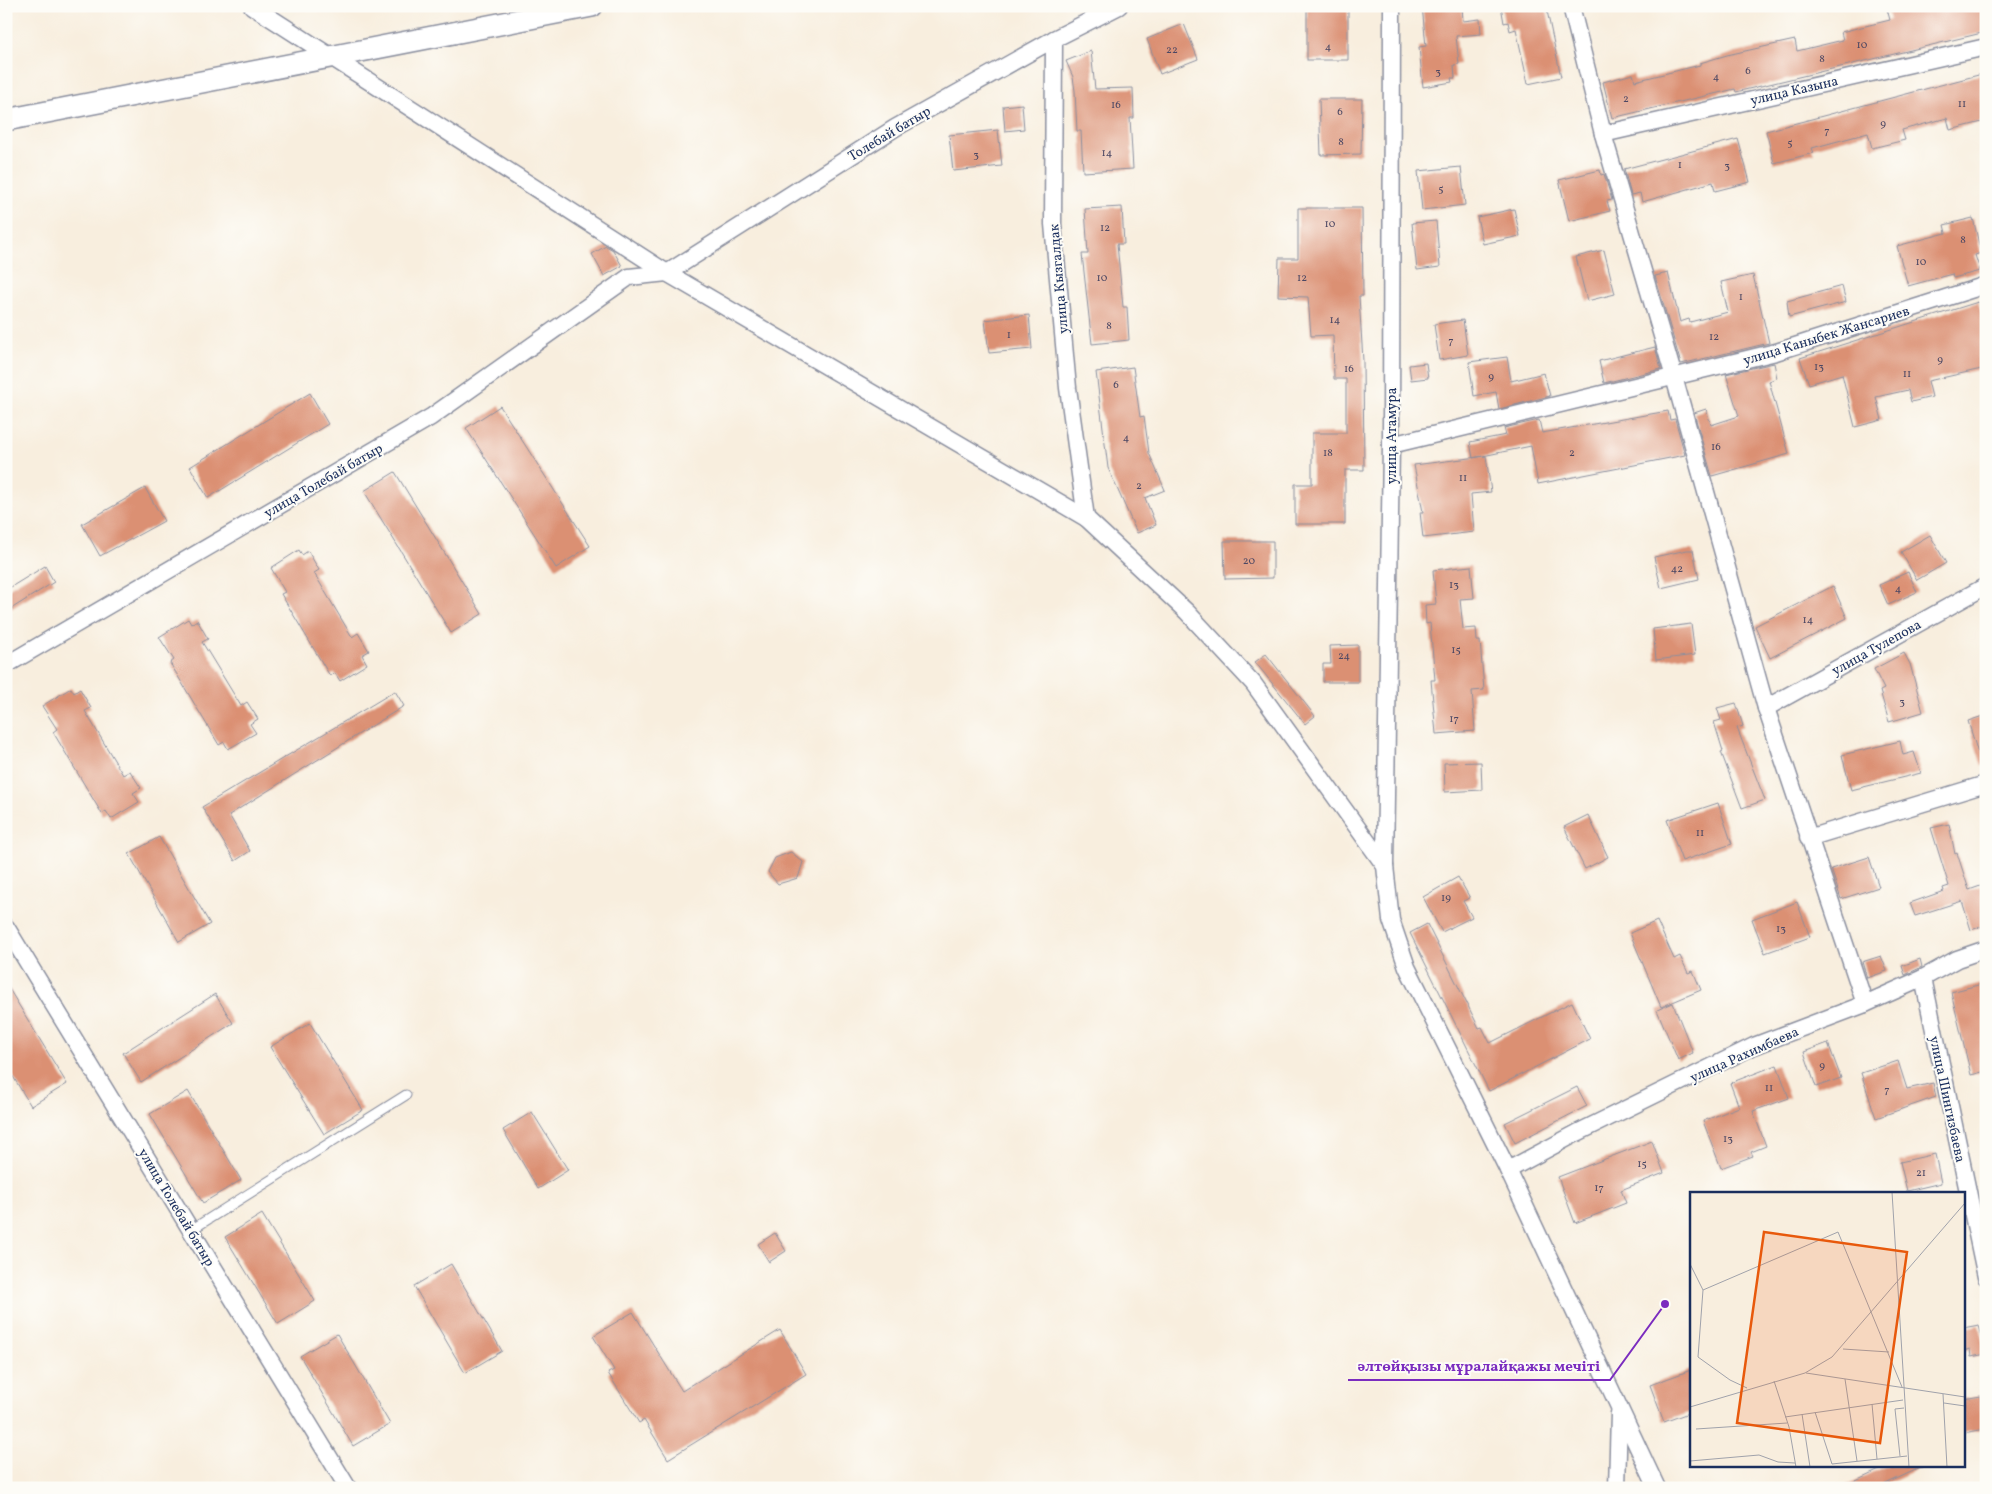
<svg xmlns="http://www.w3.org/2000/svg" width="1992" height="1494" viewBox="0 0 1992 1494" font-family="Vollkorn,serif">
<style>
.building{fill:#db9073}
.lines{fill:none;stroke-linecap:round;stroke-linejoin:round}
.service-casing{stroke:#8a8e9e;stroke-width:11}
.minor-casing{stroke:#8a8e9e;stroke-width:19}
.tertiary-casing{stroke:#8a8e9e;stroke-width:24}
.service{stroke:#fff;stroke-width:9}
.minor{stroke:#fff;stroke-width:16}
.tertiary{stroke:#fff;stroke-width:21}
.labels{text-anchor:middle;stroke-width:4;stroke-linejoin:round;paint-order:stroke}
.number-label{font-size:11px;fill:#4b4763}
.street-label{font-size:14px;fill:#1b2f5e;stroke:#fdfcf7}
.inset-road{fill:none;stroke:#a0a2ab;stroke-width:1}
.view{fill:#e8590c;fill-opacity:0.15;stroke:#e8590c;stroke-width:2.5}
.inset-edge{fill:none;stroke:#1b2f5e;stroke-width:2.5}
.leader{fill:none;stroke:#7b2cbf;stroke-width:2}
.callout-dot{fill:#7b2cbf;stroke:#fdfcf7;stroke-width:2}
.callout-label{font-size:15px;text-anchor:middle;font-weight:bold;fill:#7b2cbf;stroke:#fdfcf7;stroke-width:4;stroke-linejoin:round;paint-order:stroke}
</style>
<rect width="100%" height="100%" fill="#fdfcf7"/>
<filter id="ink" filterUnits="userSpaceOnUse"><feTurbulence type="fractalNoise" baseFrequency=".02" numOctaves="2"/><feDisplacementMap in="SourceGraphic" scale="10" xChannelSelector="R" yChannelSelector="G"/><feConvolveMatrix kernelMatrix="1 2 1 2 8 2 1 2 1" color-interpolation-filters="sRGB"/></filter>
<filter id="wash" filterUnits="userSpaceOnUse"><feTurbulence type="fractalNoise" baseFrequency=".0096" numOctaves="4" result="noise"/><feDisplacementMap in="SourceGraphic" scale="20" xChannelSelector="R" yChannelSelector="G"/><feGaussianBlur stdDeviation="1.12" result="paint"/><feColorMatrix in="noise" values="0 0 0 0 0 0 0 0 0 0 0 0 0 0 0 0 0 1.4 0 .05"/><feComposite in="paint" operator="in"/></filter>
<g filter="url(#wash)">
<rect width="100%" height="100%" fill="#f8eede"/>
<g id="blocks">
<g class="building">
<rect x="1307" y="6" width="41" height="54"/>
<path d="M1422,6H1462L1463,21L1480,19L1481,34L1456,36L1459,64L1454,65L1455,78H1451L1452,82L1423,87L1419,47L1426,46Z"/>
<path d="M1501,6H1546L1561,77L1528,84L1516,29L1510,31L1508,22L1504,23Z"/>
<path d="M1900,6H1986V32L1736,92L1735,89L1612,118L1603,82L1633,74L1635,81L1700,65V63L1727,55L1795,40L1797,51L1843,40L1841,32L1890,20L1887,9Z"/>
<path d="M1184,24L1198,59L1160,74L1147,39Z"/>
<path d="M1091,51L1095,89L1133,88L1134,118H1130L1133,169L1083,172L1081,131H1077L1075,91L1073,77L1066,61Z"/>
<path d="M1986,73V121L1950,130L1947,118L1902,130L1905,140L1872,148L1868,133L1812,148L1814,153L1774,163L1766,131Z"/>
<path d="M1319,99H1362L1361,154L1321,155Z"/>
<path d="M1022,104L1024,129L1005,131L1003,106Z"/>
<path d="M998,130L1002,166L953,171L949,135Z"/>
<path d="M1738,139L1750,182L1715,191L1713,182L1642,202L1640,193L1631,195L1624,169Z"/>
<path d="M1461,167L1465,205L1422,210L1418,171Z"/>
<path d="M1600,170L1601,175L1604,174L1612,200L1607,201L1610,211L1569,221L1559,180Z"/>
<path d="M1122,207L1124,244H1117L1123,307H1127L1129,340L1092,344L1082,254H1088L1085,209Z"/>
<path d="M1298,208H1362L1363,296H1359L1363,361L1364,470H1345V524H1295V484H1312V433H1346V379H1334L1333,335L1311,336L1308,297L1278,296L1279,258H1298Z"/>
<path d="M1514,209L1520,236L1483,244L1477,217Z"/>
<path d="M1973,218L1981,253L1975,255L1980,271L1953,278L1952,274L1908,286L1897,246L1946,233L1944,225Z"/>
<path d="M1436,221L1440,267L1417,270L1412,223Z"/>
<path d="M606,246L613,250L622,266L604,276L592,254Z"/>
<path d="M1604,250L1615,294L1587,301L1576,257Z"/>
<path d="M1668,273L1680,322L1689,319L1690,322L1728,312L1721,282L1753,275L1769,343L1681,364L1655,276Z"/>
<path d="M1842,286L1846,302L1789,317L1787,301Z"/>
<path d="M1978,302L1986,327V368L1928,381L1932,397L1911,402L1908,390L1876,397L1882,420L1855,427L1842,374L1809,384L1800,358Z"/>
<path d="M1029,315L1032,349L989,353L985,320Z"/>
<path d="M1463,320L1468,355L1439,360L1434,324Z"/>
<path d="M1655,347L1661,369L1604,383L1599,361Z"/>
<path d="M1507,357L1511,381L1544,373L1550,396L1499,409L1496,392L1474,396L1469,362Z"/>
<path d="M1426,363L1428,378L1411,380L1409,365Z"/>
<path d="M1774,363L1777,378L1769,381L1789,454L1712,476L1694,413L1706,409L1711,425L1739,416L1726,374Z"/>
<path d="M1133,367L1140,417L1144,416L1149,453L1165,490L1145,498L1156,525L1137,533L1108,468L1096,372Z"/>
<path d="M310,393L328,424L208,498L190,467Z"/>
<path d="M500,406L590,546L556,568L466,428Z"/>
<path d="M1668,411L1670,420L1675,419L1685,455L1538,484L1531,446L1473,458L1470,442L1506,435L1504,428L1539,420L1542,433Z"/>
<path d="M1486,456L1491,492L1471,494L1474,532L1423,538L1420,512H1423L1414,465Z"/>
<path d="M395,472L482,614L451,633L364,491Z"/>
<path d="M145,488L164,521L100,556L82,524Z"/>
<path d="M1930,535L1946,563L1917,580L1901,552Z"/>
<path d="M1224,541H1273V578L1225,579Z"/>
<path d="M299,550L302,555L308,551L319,570L314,573L352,637L358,633L369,651L362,655L367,664L340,681L335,673L330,676L281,594L285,592L271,568Z"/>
<path d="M1687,550H1693L1699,579L1661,588L1654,557Z"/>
<path d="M45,566L54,582L6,612V590Z"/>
<path d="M1471,566L1474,598L1460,599L1463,629L1476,628L1477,641H1480L1484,690L1472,691L1475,731L1436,734L1431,680H1435L1430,623L1426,624L1425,605L1436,604L1433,570Z"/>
<path d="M1908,572L1917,592L1888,605L1879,585Z"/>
<path d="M1833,586L1847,618L1770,658L1755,626Z"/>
<path d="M188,619L191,624L197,620L208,639L202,642L241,706L247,702L258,719L250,724L256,733L228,749L224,742L219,745L170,663L174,660L159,637Z"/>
<path d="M1691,624L1695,655L1656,660L1653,629Z"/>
<path d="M1358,645V682H1323V664H1331L1330,646Z"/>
<path d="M1904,653L1910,664L1923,712L1889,722L1880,691L1884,689L1874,669Z"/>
<path d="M1266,654L1315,716L1305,724L1255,662Z"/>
<path d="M71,688L74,693L80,689L91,708L85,711L123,775L130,771L141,788L133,793L139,802L111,819L106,811L102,814L53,732L57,729L42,706Z"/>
<path d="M395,691L404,706L229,815L250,851L235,861L202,807Z"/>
<path d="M1736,703L1743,726L1737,728L1765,800L1742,808L1721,752L1723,751L1714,722L1721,720L1717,708Z"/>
<path d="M1986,715V765L1982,766L1968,721Z"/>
<path d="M1900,741L1903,755L1914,752L1921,773L1851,790L1842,755Z"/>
<path d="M1481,762L1482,790L1445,792L1444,763Z"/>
<path d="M1718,803L1732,844L1682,861L1667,820Z"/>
<path d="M1588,815L1608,857L1585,869L1564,827Z"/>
<path d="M1949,824L1955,854L1957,853L1969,890L1986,884V925L1971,930L1962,901L1915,916L1910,903L1944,891L1943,888L1949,886L1931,828Z"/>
<path d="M159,837L210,924L179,942L129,854Z"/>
<path d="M791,852L803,862L798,878L778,884L768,872L775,858Z"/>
<path d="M1869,857L1879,887L1841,899L1831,869Z"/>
<path d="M1458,877L1470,898L1463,901L1472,917L1442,932L1423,897Z"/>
<path d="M1797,902L1810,937L1765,953L1752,919Z"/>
<path d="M1657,921L1674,959L1680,956L1688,973L1693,971L1701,990L1661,1007L1630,933Z"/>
<path d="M1427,924L1479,1028L1482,1027L1490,1043L1572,1002L1590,1039L1489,1091L1410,933Z"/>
<path d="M1881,956L1887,971L1867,978L1862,962Z"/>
<path d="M1920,959L1922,967L1905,975L1902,966Z"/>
<path d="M1986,983V1071L1971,1075L1951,992Z"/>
<path d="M6,984L67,1084L31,1106L6,1065Z"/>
<path d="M215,994L233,1023L141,1082L123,1053Z"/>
<path d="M1673,1003L1693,1053L1678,1060L1657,1010Z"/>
<path d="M310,1023L363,1110L324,1134L270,1047Z"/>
<path d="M1828,1043L1841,1078L1816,1087L1804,1052Z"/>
<path d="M1898,1061L1907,1089L1933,1083L1936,1097L1876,1118L1861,1073Z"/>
<path d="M1777,1065L1789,1098L1753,1111L1766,1146L1751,1152L1753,1156L1721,1168L1703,1121L1739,1107L1730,1083Z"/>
<path d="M1577,1087L1587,1106L1515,1143L1505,1123Z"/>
<path d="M188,1091L241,1180L203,1203L150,1114Z"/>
<path d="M532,1112L568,1170L538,1189L503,1130Z"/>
<path d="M1652,1141L1664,1173L1621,1190L1626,1203L1575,1223L1558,1177Z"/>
<path d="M1935,1154L1941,1183L1907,1191L1900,1162Z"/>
<path d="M262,1214L315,1301L278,1324L225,1237Z"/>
<path d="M775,1233L786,1251L769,1262L758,1244Z"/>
<path d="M451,1264L502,1351L465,1373L414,1286Z"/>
<path d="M633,1312L682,1391L780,1330L806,1374L668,1459L644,1420L639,1423L608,1373L614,1370L593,1336Z"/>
<path d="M1979,1325L1986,1354L1971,1357L1970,1349L1963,1351V1328Z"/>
<path d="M337,1334L390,1424L353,1446L300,1356Z"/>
<path d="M1691,1370V1412L1664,1422L1650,1385Z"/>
<path d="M1981,1396L1986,1429L1963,1433V1399Z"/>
<path d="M1890,1465H1926L1877,1488H1841Z"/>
</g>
</g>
</g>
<g filter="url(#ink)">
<use href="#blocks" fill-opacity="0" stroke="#8a8e9e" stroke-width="1"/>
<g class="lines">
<g class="service-casing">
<path id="service" d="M191,1230L406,1095"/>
</g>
<g class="minor-casing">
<g id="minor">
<path d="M252,6L667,273L1086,518L1187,612L1253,683L1385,866L1391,920L1407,967L1508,1170L1657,1488"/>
<path d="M1571,6L1603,134L1674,377L1766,708L1865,1004"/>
<path d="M1054,39L1053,224L1068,388L1086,518"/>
<path d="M1603,134L1986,47"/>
<path d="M1391,445L1776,352L1986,285"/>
<path d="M6,665L431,417L629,277L667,273L895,128L1054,39L1119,6"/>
<path d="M1766,708L1986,586"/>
<path d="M1808,838L1986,784"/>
<path d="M1385,866L1391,445L1392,6"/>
<path d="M6,927L348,1488"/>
<path d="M1923,978L1986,1277"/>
<path d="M1508,1170L1577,1133L1754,1046L1865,1004L1923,978L1957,959L1986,949"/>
<path d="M1617,1488L1619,1413"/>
</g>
</g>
<g class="tertiary-casing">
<path id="tertiary" d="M6,120L592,6"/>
</g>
<use href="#service" class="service"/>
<use href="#minor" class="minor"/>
<use href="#tertiary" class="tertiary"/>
</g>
</g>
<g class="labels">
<g class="number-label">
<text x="1862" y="48">10</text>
<text x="1328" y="50">4</text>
<text x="1172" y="53">22</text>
<text x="1822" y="62">8</text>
<text x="1748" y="74">6</text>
<text x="1438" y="75">3</text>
<text x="1716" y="80">4</text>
<text x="1626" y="102">2</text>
<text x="1962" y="107">11</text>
<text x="1116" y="108">16</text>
<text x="1340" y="115">6</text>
<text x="1883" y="127">9</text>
<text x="1827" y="134">7</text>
<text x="1341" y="145">8</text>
<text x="1790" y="146">5</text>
<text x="1107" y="156">14</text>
<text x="976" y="158">3</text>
<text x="1680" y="168">1</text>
<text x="1727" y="169">3</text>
<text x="1441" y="192">5</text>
<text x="1330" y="227">10</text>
<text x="1105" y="231">12</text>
<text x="1963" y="243">8</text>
<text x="1921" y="265">10</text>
<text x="1102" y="281">10</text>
<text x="1302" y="281">12</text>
<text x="1741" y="300">1</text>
<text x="1335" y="323">14</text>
<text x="1109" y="329">8</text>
<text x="1009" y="338">1</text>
<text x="1714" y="340">12</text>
<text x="1451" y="344">7</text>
<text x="1940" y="363">9</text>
<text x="1819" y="370">13</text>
<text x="1349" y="372">16</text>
<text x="1907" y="377">11</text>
<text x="1491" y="380">9</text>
<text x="1116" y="388">6</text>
<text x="1126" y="441">4</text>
<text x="1716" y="450">16</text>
<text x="1328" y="456">18</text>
<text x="1572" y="456">2</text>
<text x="1463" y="481">11</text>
<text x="1139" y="489">2</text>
<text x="1249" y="564">20</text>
<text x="1677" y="572">42</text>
<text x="1454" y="588">13</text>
<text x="1898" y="592">4</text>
<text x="1808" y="623">14</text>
<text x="1456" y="653">15</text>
<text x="1344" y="659">24</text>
<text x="1902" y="705">3</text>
<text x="1454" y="722">17</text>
<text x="1700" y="836">11</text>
<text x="1446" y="901">19</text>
<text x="1781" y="932">13</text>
<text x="1822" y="1069">9</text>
<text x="1769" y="1091">11</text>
<text x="1887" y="1093">7</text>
<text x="1728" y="1142">13</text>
<text x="1642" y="1167">15</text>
<text x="1921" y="1176">21</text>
<text x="1599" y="1191">17</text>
</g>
<g class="street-label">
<text transform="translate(1794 90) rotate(-13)" y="5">улица Казына</text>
<text transform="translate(889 133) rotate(-31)" y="5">Толебай батыр</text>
<text transform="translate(1058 279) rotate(-95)" y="5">улица Кызгалдак</text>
<text transform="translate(1826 335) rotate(-17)" y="5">улица Каныбек Жансариев</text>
<text transform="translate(1391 436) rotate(-90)" y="5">улица Атамура</text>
<text transform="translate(323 480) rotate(-30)" y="5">улица Толебай батыр</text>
<text transform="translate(1876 647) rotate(-29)" y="5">улица Тулепова</text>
<text transform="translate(1744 1054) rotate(-24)" y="5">улица Рахимбаева</text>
<text transform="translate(1948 1099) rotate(78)" y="5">улица Шингизбаева</text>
<text transform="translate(177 1207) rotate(59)" y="5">улица Толебай батыр</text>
</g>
</g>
<g transform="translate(1690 1192)">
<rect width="275" height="275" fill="#f8eede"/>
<path class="inset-road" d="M202,0L219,275M0,72L13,98L8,165L40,188L57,196M13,98L148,40L212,195M153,157L199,160M116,181L275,205M155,187L167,269M84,189L99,235L106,275M253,202L257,275M254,211L275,214M182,212L187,267M0,215L115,181L142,165L275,11M125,220L142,272L217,264M112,222L120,275M95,225L213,208M6,237L97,231M210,264L205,217L214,216M0,269L69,263L88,270L105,271"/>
<path class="view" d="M74,40L217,60L190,251L47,231Z"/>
<rect width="275" height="275" class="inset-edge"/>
</g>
<path class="leader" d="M1665 1304L1610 1380H1348"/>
<circle class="callout-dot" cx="1665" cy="1304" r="5"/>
<g class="callout-label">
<text x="1479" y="1371">әлтөйқызы мұралайқажы мечіті</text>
</g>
<rect width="1992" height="1494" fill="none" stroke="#fdfcf7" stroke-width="25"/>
</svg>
